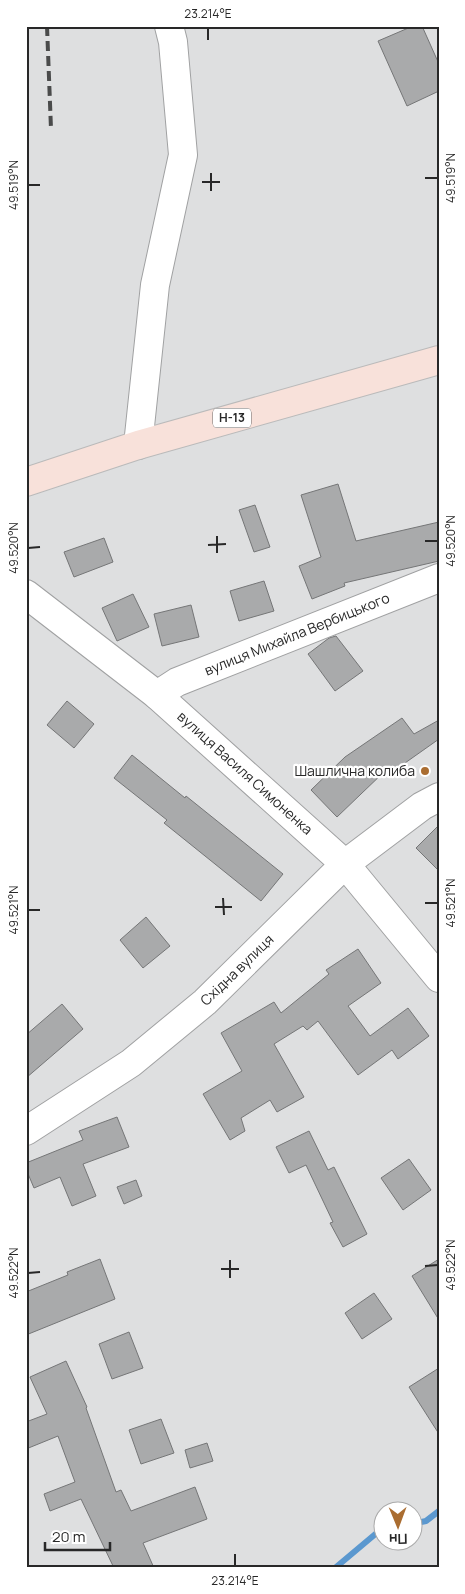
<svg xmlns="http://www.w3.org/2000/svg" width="465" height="1594" viewBox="0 0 465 1594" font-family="Manrope,sans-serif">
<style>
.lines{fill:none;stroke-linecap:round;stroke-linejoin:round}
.stream{stroke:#5b98cf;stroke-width:6}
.building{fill:#a9aaab;stroke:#757677}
.minor-casing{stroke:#a0a1a2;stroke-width:30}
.major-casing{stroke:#bababa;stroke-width:30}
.minor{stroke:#fff;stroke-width:28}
.major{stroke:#f8e1da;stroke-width:28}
.rail{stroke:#4a4b4b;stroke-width:4;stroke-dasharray:10 5;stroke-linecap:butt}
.ticks{fill:none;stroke:#282828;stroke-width:2}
.poi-dot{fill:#aa6d31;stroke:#fff;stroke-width:2}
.labels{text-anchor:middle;stroke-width:4.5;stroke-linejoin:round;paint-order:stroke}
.shield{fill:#fff;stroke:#686868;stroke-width:1}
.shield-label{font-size:12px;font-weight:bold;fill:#282828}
.street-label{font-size:14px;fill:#282828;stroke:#fff}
.poi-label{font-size:14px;fill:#282828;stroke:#fff;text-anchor:end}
.neatline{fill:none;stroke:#282828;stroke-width:2}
.ticks-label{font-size:12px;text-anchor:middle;fill:#282828}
</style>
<rect width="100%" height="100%" fill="#dedfe0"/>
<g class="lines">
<g class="stream">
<path d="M412,1524L426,1521L439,1511"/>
<path d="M335,1568L379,1531L382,1530"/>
</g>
</g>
<g class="building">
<path d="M413,26H422L439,64V91L407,106L378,41Z"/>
<path d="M338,484L356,541L439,522V561L344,583L345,586L312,599L299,566L321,557L301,495Z"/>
<path d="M255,505L270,547L254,552L239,510Z"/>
<path d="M104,538L113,562L74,577L64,552Z"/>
<path d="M264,581L274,611L239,621L230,591Z"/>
<path d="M133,594L149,627L117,641L102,608Z"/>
<path d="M191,605L199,637L162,646L154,614Z"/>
<path d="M336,636L363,671L335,691L308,654L329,638Z"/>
<path d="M67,701L94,724L74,748L47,725Z"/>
<path d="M402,718L414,734L439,720V739L388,775L385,771L337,817L311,790L345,757Z"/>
<path d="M132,755L185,798L186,796L283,874L261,901L164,823L167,820L114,778Z"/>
<path d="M439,825V871L416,848Z"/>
<path d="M146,917L170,946L143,968L120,940Z"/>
<path d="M358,949L381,983L348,1006L370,1036L408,1008L429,1036L398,1059L392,1050L358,1075L318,1021L307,1030L303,1026L274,1044L304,1097L277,1112L270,1100L241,1118L245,1131L230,1140L203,1094L242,1071L221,1033L274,1002L281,1013L329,974L326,970Z"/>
<path d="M62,1004L83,1029L26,1078V1035Z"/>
<path d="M117,1117L129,1147L83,1164L96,1196L72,1206L60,1177L34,1188L26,1169V1163L83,1140L79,1131Z"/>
<path d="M309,1131L328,1170L334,1167L367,1234L343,1247L330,1223L333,1222L306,1165L289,1173L276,1147Z"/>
<path d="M409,1159L431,1190L403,1210L381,1178Z"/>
<path d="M136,1180L142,1196L124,1204L117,1187Z"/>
<path d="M100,1259L115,1299L26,1335V1292L68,1275L67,1272Z"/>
<path d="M439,1259V1320L412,1276Z"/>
<path d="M374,1293L392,1319L362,1339L345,1313Z"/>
<path d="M129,1332L143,1368L112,1379L99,1344Z"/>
<path d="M66,1361L87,1407L86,1408L116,1492L121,1490L131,1511L195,1487L207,1519L143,1543L154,1568H114L81,1499L50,1511L44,1494L75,1482L58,1436L26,1449V1422L47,1414L30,1377Z"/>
<path d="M439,1368V1434L409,1387Z"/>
<path d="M161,1419L174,1453L141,1464L129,1430Z"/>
<path d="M207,1443L213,1461L190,1468L185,1450Z"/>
</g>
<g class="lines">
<g class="minor-casing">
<g id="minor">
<path d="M138,445L155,285L183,155L173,42L169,26"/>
<path d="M26,594L157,695L345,864L439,978"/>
<path d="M157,695L177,682L439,578"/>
<path d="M26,1131L131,1063L205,1002L345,864L422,806L439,797"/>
</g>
</g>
<g class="major-casing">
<path id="major" d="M26,482L138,445L439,360"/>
</g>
<use href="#minor" class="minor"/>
<use href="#major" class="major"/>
<path class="rail" d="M47,26L51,129"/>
</g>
<path class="ticks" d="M208,28V40M211,173V191M425,178H438M202,182H220M28,185H40M217,536V553M425,541H438M208,545L226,544M28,548L40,547M223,898L224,915M425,903H438M215,907H232M28,910H40M230,1260V1278M425,1266L438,1265M221,1269H239M28,1273L40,1272M235,1554V1566"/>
<circle class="poi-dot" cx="425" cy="771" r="5"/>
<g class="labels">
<rect class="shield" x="213" y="408.5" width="38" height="19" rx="4"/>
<g class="shield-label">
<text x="232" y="422">Н-13</text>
</g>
<g class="street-label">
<text transform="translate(297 634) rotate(-22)" y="5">вулиця Михайла Вербицького</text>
<text transform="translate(245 773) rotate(42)" y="5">вулиця Василя Симоненка</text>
<text transform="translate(237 970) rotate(-44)" y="5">Східна вулиця</text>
</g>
<g class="poi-label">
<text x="415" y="776">Шашлична колиба</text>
</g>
</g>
<rect width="465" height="1594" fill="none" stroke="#ffffff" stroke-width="55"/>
<g transform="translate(398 1526) rotate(179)"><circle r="24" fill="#ffffff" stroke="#a9a9a9"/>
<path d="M0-4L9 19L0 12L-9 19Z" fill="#aa6d31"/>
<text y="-8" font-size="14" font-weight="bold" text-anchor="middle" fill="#282828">Пн</text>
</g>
<path d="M45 1542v8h65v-8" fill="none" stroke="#282828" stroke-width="2.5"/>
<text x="52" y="1542" font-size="15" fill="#282828" stroke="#ffffff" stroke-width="4" paint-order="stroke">20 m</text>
<rect x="28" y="28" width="410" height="1538" class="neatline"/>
<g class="ticks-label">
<text x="208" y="18">23.214°E</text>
<text transform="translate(451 178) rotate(-90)" y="4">49.519°N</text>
<text transform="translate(14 185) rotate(-90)" y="4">49.519°N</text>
<text transform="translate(451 541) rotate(-90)" y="4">49.520°N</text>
<text transform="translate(14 548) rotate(-90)" y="4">49.520°N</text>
<text transform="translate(451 903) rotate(-90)" y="4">49.521°N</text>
<text transform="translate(14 910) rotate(-90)" y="4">49.521°N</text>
<text transform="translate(451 1265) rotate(-90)" y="4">49.522°N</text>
<text transform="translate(14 1273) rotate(-90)" y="4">49.522°N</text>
<text x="235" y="1585">23.214°E</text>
</g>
</svg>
